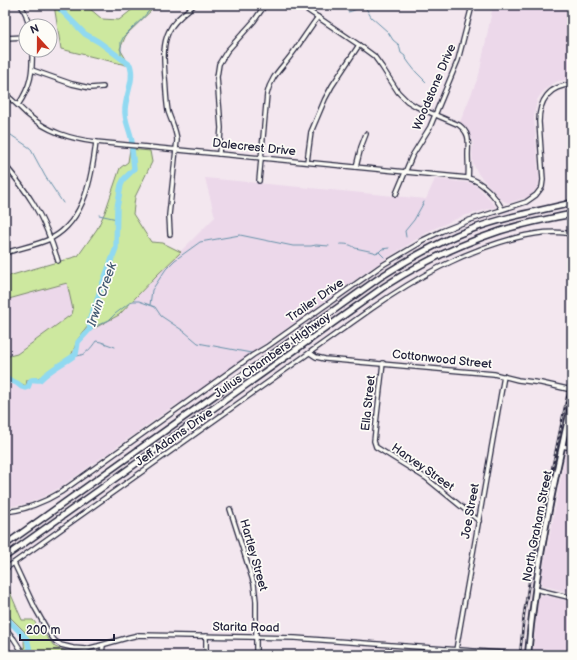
<svg xmlns="http://www.w3.org/2000/svg" width="577" height="660" viewBox="0 0 577 660" font-family="'Balsamiq Sans',sans-serif">
<style>
.built{fill:#ecd8ea}
.green{fill:#cde89f;stroke:#78856d}
.lines{fill:none;stroke-linecap:round;stroke-linejoin:round}
.stream{stroke:#6490a8;stroke-width:1}
.river{stroke:#90d9f1;stroke-width:5.5}
.minor-casing{stroke:#22223b;stroke-width:6}
.major-casing{stroke:#22223b;stroke-width:8}
.highway-casing{stroke:#22223b;stroke-width:8}
.minor{stroke:#fdfcf7;stroke-width:3.5}
.major{stroke:#fdfcf7;stroke-width:4.5}
.highway{stroke:#fdfcf7;stroke-width:5}
.rail-casing{stroke:#22223b;stroke-width:2.5}
.rail{stroke:#fdfcf7;stroke-width:1;stroke-dasharray:3;stroke-linecap:butt}
.labels{text-anchor:middle;stroke-width:3.5;stroke-linejoin:round;paint-order:stroke}
.street-label{font-size:12px;fill:#22223b;stroke:#fdfcf7}
.water-label{font-size:13px;font-style:italic;fill:#435972;stroke:#fdfcf7}
</style>
<rect width="100%" height="100%" fill="#f3e7ef"/>
<filter id="ink" filterUnits="userSpaceOnUse"><feTurbulence type="fractalNoise" baseFrequency=".025" numOctaves="2"/><feDisplacementMap in="SourceGraphic" scale="8" xChannelSelector="R" yChannelSelector="G"/><feConvolveMatrix kernelMatrix="1 2 1 2 8 2 1 2 1" color-interpolation-filters="sRGB"/></filter>
<g filter="url(#ink)">
<g class="built">
<path d="M493,5H572V79L558,81L552,84L546,89L541,94L537,100L535,111L534,118L539,180L537,188L532,194L528,197L509,203L506,202L502,200L479,175L473,164L472,153L473,143L471,136L467,128L460,122L479,75Z"/>
<path d="M205,178L426,199L435,179L472,183L480,189L496,207L463,216L431,230L373,267L227,370L179,404L178,403L59,488L43,497L26,504L5,507V376L26,386V380L41,377L71,356L78,339L88,326L90,331L119,315L156,276L215,217Z"/>
<path d="M81,279L85,305L17,354L5,357V300Z"/>
<path d="M572,423V593L544,586L542,584L541,580Z"/>
<path d="M543,595L572,602V655H533L538,599L540,596Z"/>
</g>
<g class="green">
<path d="M54,5H88L89,8L102,19L119,20L134,8H141L150,5H157L126,35L120,49L130,66L61,49Z"/>
<path d="M130,149L150,151L152,162L135,197L133,214L151,242L163,243L181,252L156,276L119,315L89,331L88,326L78,339L71,356L41,377L27,380L26,386L5,376V357L17,354L72,314L73,310L67,283L5,300V277L78,256L97,229L105,212L120,168L128,162Z"/>
<path d="M6,583L22,620H33L55,647L74,654L96,652V655H24L25,654L24,643L25,632L10,617L5,607V584Z"/>
</g>
<g class="lines">
<g class="stream">
<path d="M345,5L346,6L348,12C353,11 357,9 361,6L365,7L367,10L371,17L388,32L393,40L399,45L401,53L405,56V58L407,60L409,63L416,72L426,82"/>
<path d="M121,58V42L124,36L133,27L141,20L154,5"/>
<path d="M5,131L30,148L45,176L63,203"/>
<path d="M99,215L117,219"/>
<path d="M406,237L405,231L414,220L424,202"/>
<path d="M340,244C345,244 351,244 355,248L374,252L375,253L379,252L384,257"/>
<path d="M379,252L382,249L389,248"/>
<path d="M150,305L152,290L166,269L175,260L200,242L240,235L293,246H311L316,245L329,246"/>
<path d="M90,329L109,320L115,314L132,301H139L155,307L161,316L185,332L198,343L251,353"/>
<path d="M76,354L77,356C86,355 91,348 96,341L101,342L115,347"/>
</g>
<g class="river">
<path d="M59,5L60,9L85,34L99,42L130,65C135,79 126,94 125,109C124,123 131,130 132,143"/>
<path d="M5,378L17,383L22,387L25,388L28,387C32,377 30,380 40,380C50,369 65,363 76,354L78,342L90,329L89,324L91,315L96,304L100,290L116,248L117,208L121,185L124,179L134,169L132,149"/>
<path d="M5,616L11,623L27,639L31,655"/>
</g>
<g class="minor-casing">
<g id="minor">
<path d="M21,5L26,15L29,26"/>
<path d="M300,5L359,45L374,56L382,67L398,92L407,101L417,107L459,125C471,134 468,142 468,155C468,163 469,169 468,178"/>
<path d="M5,38L26,37"/>
<path d="M32,70L72,84L90,88L103,87"/>
<path d="M5,94C13,100 20,108 28,115C48,132 70,139 96,142L468,178C482,181 496,197 502,209"/>
<path d="M18,105C31,86 33,72 32,50"/>
<path d="M219,154L221,128L217,77L219,64L227,51L254,21L265,5"/>
<path d="M307,162L311,132L325,99L332,86L359,45"/>
<path d="M5,165C15,177 25,190 33,203C44,221 52,241 58,261"/>
<path d="M356,167L361,147L366,134"/>
<path d="M259,181L267,94C271,76 282,68 292,54C301,42 309,29 318,17"/>
<path d="M396,194L412,156L430,127L458,60L472,6"/>
<path d="M170,234L169,215L177,140C176,129 171,121 168,111C166,100 166,88 165,77C164,62 162,45 169,31C174,20 185,13 194,5"/>
<path d="M5,253C20,248 38,245 52,238C85,220 92,176 96,142"/>
<path d="M310,353L316,357L325,359L494,374L518,380L541,383L572,390"/>
<path d="M383,363L374,441L376,447L426,478L479,521"/>
<path d="M562,446L572,448"/>
<path d="M230,509L254,584L256,601V655"/>
<path d="M5,512C26,510 43,503 61,492L253,355L268,346L381,266L420,243L421,241L442,231L470,220L526,202L536,195L542,187L543,180L539,122C539,101 549,85 572,85"/>
<path d="M14,563L35,608L49,633L55,641L61,645L73,648L86,649L98,646L130,637L139,635L295,638L528,655"/>
<path d="M5,569L371,309C417,277 460,253 515,238C534,233 552,230 572,234"/>
<path d="M535,589L572,598"/>
<path d="M5,628L14,639L21,650"/>
<path d="M456,650L504,376"/>
<path d="M102,655L103,645"/>
<path d="M206,655V636"/>
</g>
</g>
<g class="major-casing">
<path id="major" d="M528,655C535,570 553,485 572,402"/>
</g>
<g class="highway-casing">
<g id="highway">
<path d="M5,545L379,278C404,262 430,247 457,235C494,219 533,212 572,203"/>
<path d="M5,557L385,286C422,262 458,245 500,231C524,223 548,219 572,214"/>
</g>
</g>
<use href="#minor" class="minor"/>
<use href="#major" class="major"/>
<use href="#highway" class="highway"/>
<g class="rail-casing">
<path id="rail" d="M520,655L524,614L531,570L572,373"/>
</g>
<use href="#rail" class="rail"/>
</g>
</g>
<g class="labels">
<g class="street-label">
<text transform="translate(434 87) rotate(-67)" y="4">Woodstone Drive</text>
<text transform="translate(254 147) rotate(6)" y="4">Dalecrest Drive</text>
<text transform="translate(315 300) rotate(-35)" y="4">Trailer Drive</text>
<text transform="translate(272 355) rotate(-35)" y="4">Julius Chambers Highway</text>
<text transform="translate(442 359) rotate(6)" y="4">Cottonwood Street</text>
<text transform="translate(368 403) rotate(-84)" y="4">Ella Street</text>
<text transform="translate(174 437) rotate(-35)" y="4">Jeff Adams Drive</text>
<text transform="translate(423 467) rotate(35)" y="4">Harvey Street</text>
<text transform="translate(470 511) rotate(-80)" y="4">Joe Street</text>
<text transform="translate(537 526) rotate(-79)" y="4">North Graham Street</text>
<text transform="translate(254 555) rotate(74)" y="4">Hartley Street</text>
<text transform="translate(246 627) rotate(1)" y="4">Starita Road</text>
</g>
<g class="water-label">
<text transform="translate(101 294) rotate(-71)" y="5">Irwin Creek</text>
</g>
</g>
<rect width="577" height="660" fill="none" stroke="#fdfcf7" stroke-width="20"/>
<rect x="10" y="10" width="557" height="640" fill="none" stroke="#22223b" stroke-width="1.5" filter="url(#ink)"/>
<g transform="translate(38 38) rotate(339)"><circle r="19" fill="#fdfcf7" stroke="#a5a5ac"/>
<path d="M0-3L7 15L0 10L-7 15Z" fill="#c8321e"/>
<text y="-6" font-size="11" font-weight="bold" text-anchor="middle" fill="#22223b">N</text>
</g>
<path d="M20 634v6h94v-6" fill="none" stroke="#22223b" stroke-width="2"/>
<text x="26" y="634" font-size="12" fill="#22223b" stroke="#fdfcf7" stroke-width="3" paint-order="stroke">200 m</text>
</svg>
